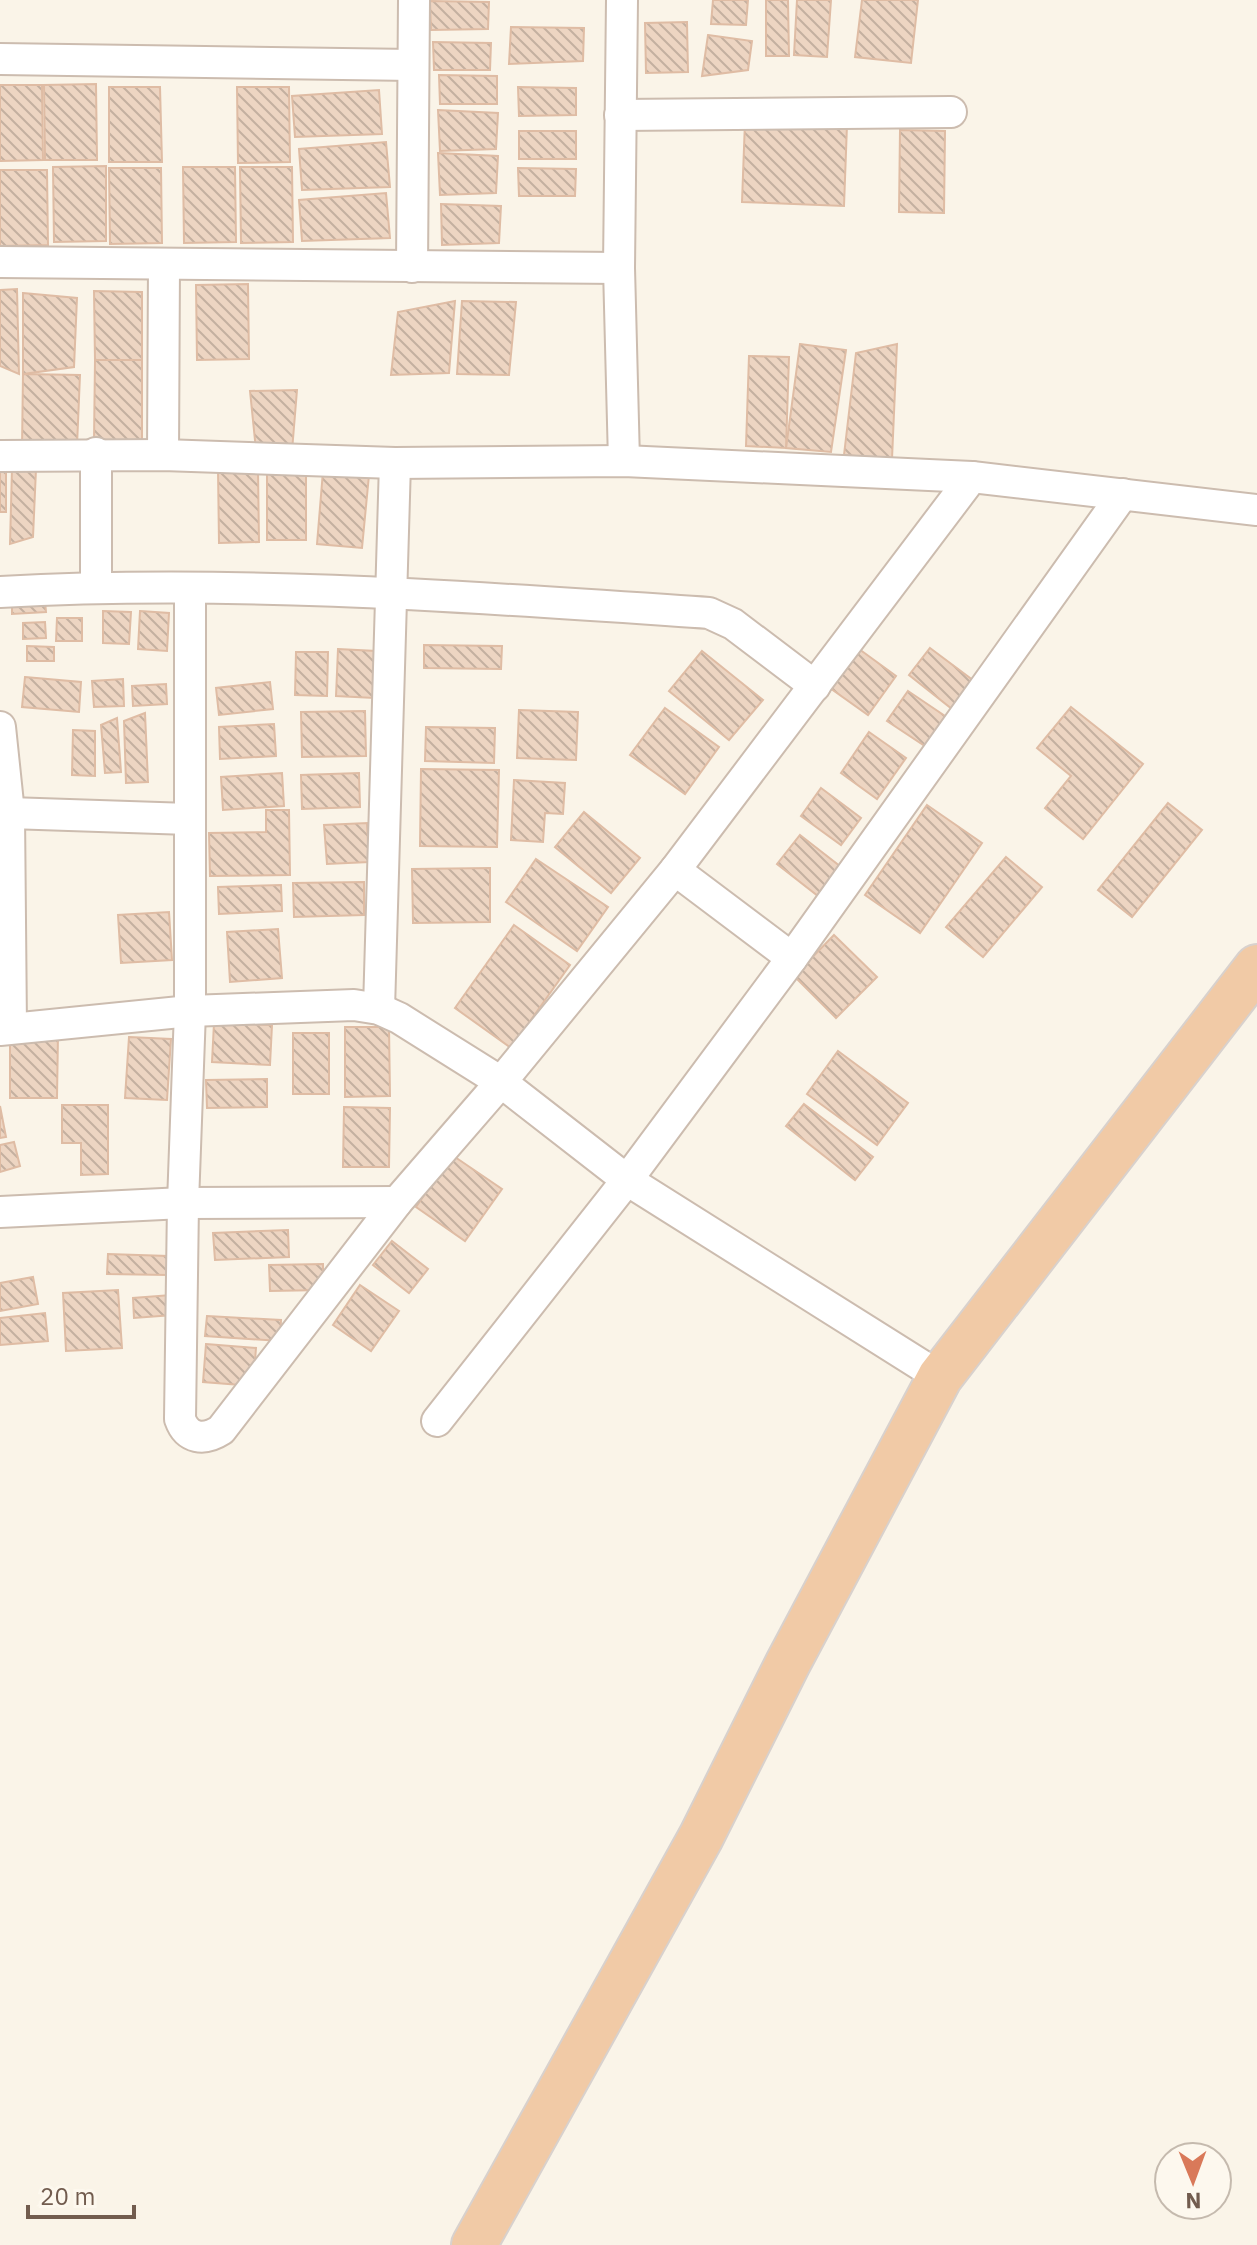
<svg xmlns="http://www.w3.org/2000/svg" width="1257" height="2245" viewBox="0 0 1257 2245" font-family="'IBM Plex Sans',sans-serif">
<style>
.building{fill:url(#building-back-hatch);stroke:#dfbca4;stroke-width:2}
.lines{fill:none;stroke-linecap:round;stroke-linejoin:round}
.minor-casing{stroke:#ccbcaf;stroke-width:34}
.trunk-casing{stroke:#d8d1cd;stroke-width:48}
.minor{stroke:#fff;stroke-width:30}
.trunk{stroke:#f1caa6;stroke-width:44}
</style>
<defs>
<pattern id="building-back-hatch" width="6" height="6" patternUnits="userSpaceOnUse" patternTransform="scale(2)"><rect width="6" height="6" fill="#edd5c2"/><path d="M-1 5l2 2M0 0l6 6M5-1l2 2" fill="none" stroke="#c4b0a0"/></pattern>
</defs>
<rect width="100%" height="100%" fill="#faf4e8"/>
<g class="building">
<path d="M713,0H748L746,25L711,24Z"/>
<path d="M766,0H788L789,56H766Z"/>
<path d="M797,0H831L827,57L794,55Z"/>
<path d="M862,0H918L911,63L855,57Z"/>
<path d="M430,1L489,2L488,29L431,30Z"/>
<path d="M687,22L688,72L646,73L645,23Z"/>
<path d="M511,27L584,28L583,61L509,64Z"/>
<path d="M708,35L752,41L748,70L702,76Z"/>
<path d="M433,42L491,43L490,70H434Z"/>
<path d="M439,75L497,76V104H440Z"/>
<path d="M96,84L97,160H45L44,85Z"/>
<path d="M0,85H42L43,160L0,161Z"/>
<path d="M109,87H160L162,162H109Z"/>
<path d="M237,87H289L290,162L238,163Z"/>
<path d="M518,87L576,88V115L519,116Z"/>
<path d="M379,90L382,134L295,137L292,96Z"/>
<path d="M438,110L498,113L496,149L440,151Z"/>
<path d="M745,121L847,125L844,206L742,202Z"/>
<path d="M900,130L945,131L944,213L899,212Z"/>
<rect x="519" y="131" width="57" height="28"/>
<path d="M386,142L390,187L302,190L299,149Z"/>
<path d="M438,153L498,156L496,193L440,195Z"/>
<path d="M106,166V241L54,242L53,167Z"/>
<path d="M183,167H235L236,242L184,243Z"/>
<path d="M240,167H292L293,242L241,243Z"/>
<path d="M109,168H161L162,243L110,244Z"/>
<path d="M518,168L576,169L575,196H519Z"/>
<path d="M0,170H47L48,245L0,246Z"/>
<path d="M386,193L390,238L302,241L299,200Z"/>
<path d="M441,204L501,206L499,243L442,245Z"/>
<path d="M248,284L249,359L197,360L196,285Z"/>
<path d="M17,289L19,374L0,366V290Z"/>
<path d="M94,291L142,292V360H95Z"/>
<path d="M23,293L77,298L74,367L23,374Z"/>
<path d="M455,301L449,373L391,375L398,312Z"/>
<path d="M462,301L516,302L509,375L457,374Z"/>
<path d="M800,344L846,350L831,452L786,448Z"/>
<path d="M897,344L892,459L844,455L856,353Z"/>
<path d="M749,356L789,357L786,448L746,446Z"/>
<path d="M95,360H142V441H94Z"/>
<path d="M23,374L80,375L77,446L22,448Z"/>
<path d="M297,390L292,451L256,450L250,391Z"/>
<path d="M12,468L36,469L33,537L10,544Z"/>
<path d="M218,469H258L259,542L219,543Z"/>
<rect x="0" y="470" width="6" height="42"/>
<path d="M323,471L369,475L362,548L317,544Z"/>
<path d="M306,473V540H267V474Z"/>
<path d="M45,601L46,612L12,614V602Z"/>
<path d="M103,611L131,612L129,644L103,643Z"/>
<path d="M140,611L169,613L167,651L138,649Z"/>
<path d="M57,618H82V641H56Z"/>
<path d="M45,622L46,638L23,639V623Z"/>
<path d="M424,645L502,646L501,669L424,668Z"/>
<path d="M27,646L54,647V661H27Z"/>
<path d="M930,648L974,681L952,709L909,675Z"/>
<path d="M338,649L376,651L374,698L336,696Z"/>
<path d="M859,649L896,676L868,715L830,688Z"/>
<path d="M702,651L763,700L729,740L669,691Z"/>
<path d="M296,652H328L327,696L295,695Z"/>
<path d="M25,677L81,682L79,712L22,707Z"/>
<path d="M123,679L124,706L94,707L92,681Z"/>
<path d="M270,682L273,709L219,715L216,688Z"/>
<path d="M166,684L167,704L133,706L132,686Z"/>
<path d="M908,691L948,718L928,748L887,721Z"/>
<path d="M1071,707L1143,764L1083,839L1045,808L1071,776L1037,748Z"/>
<path d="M665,708L719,747L685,794L630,755Z"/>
<path d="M519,710L578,712L576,760L517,758Z"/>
<path d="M365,711L366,756L302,757L301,712Z"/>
<path d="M145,713L148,782L126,783L124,721Z"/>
<path d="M117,718L121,772L105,773L101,725Z"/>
<path d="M274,724L276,756L220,759L219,727Z"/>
<path d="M426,727L495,728L494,763L425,761Z"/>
<path d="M73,730L95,731V776L72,775Z"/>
<path d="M869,732L906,758L877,799L841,773Z"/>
<path d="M421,769L499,770L497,847L420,846Z"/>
<path d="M282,773L284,806L223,810L221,777Z"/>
<path d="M359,773L360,807L302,809L301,775Z"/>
<path d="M514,780L565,783L563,814L545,813L543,842L511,840Z"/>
<path d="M821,788L861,818L841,845L801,816Z"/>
<path d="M1168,803L1202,830L1132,917L1098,890Z"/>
<path d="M927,805L982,843L920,933L865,895Z"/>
<path d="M266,810H289L290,875L210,876L209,833L266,832Z"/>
<path d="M584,812L640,858L611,893L555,847Z"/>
<path d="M367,823L369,862L327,864L324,825Z"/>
<path d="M800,835L841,867L818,896L777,864Z"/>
<path d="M1006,857L1042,887L983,957L946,927Z"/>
<path d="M536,859L608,907L577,951L506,902Z"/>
<path d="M490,868V922L413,923L412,869Z"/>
<path d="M364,882V915L294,917L293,883Z"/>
<path d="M281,885L282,911L219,914L218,887Z"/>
<path d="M169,912L172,960L121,963L118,915Z"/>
<path d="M514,925L570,965L511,1048L455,1008Z"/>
<path d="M278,929L282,978L230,982L227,932Z"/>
<path d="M834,935L877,977L836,1018L794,976Z"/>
<path d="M214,1023L272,1025L270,1065L212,1062Z"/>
<path d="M345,1027H389L390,1096L345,1097Z"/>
<rect x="293" y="1033" width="36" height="61"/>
<path d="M10,1035H58L57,1098H10Z"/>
<path d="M129,1037L171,1039L167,1100L125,1098Z"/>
<path d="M838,1051L908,1103L877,1145L807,1094Z"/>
<path d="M267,1079V1107L207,1108L206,1080Z"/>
<path d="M804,1104L873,1157L855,1180L786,1126Z"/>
<path d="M62,1105H108V1174L81,1175V1143H62Z"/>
<path d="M0,1106L6,1137L0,1138Z"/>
<path d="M344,1107L390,1108L389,1167H343Z"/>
<path d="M14,1142L20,1166L0,1172V1145Z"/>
<path d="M452,1155L502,1189L465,1241L416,1207Z"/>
<path d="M288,1230L289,1257L215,1260L213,1233Z"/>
<path d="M392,1241L428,1269L409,1293L373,1265Z"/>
<path d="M108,1254L168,1256L167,1275L107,1274Z"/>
<path d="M323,1264V1290L270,1291L269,1265Z"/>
<path d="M33,1277L38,1304L0,1311V1283Z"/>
<path d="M360,1285L399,1311L371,1351L333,1325Z"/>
<path d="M118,1290L122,1348L66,1351L63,1293Z"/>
<path d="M171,1295L173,1315L134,1318L133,1298Z"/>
<path d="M45,1313L48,1341L0,1345V1318Z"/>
<path d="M207,1316L281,1320L280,1341L205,1336Z"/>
<path d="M206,1344L256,1348L253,1386L203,1382Z"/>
</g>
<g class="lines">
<g class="minor-casing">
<g id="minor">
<path d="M622,0L619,268L624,461"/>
<path d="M0,59L413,65"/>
<path d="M620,115L951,112"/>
<path d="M0,262L619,268"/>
<path d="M412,267L414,0"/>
<path d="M96,453V587"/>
<path d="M163,455L164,264"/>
<path d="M0,456L163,455L395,463L624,461L972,477L1257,510"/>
<path d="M190,588V1011L183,1203L180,1419C187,1439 204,1441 221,1430L397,1202L501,1082L675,870L972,477"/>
<path d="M0,592C237,579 473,597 709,613L733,624L815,686"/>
<path d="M0,727L9,813L11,1028"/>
<path d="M9,813L189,819"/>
<path d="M675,870L792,958"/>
<path d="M379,1009L395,463"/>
<path d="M0,1030L190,1011L354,1005L379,1009L399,1018L501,1082L627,1180L940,1377"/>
<path d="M0,1212L183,1203L397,1202"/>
<path d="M437,1421L627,1180L792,958L1123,494"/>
</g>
</g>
<g class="trunk-casing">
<path id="trunk" d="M474,2245L701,1837L788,1663L940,1377L1257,967"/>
</g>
<use href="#minor" class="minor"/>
<use href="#trunk" class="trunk"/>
</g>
<g transform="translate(1193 2181) rotate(179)"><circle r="38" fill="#fdf8ee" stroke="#c5baae" stroke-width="2"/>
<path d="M0-6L14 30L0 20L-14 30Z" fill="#d97959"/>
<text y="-12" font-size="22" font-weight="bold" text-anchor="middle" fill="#725c4e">N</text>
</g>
<path d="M28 2205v12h106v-12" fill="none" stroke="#725c4e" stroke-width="4"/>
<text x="40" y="2205" font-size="24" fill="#725c4e" stroke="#fdf8ee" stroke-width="6" paint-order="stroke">20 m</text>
</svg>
